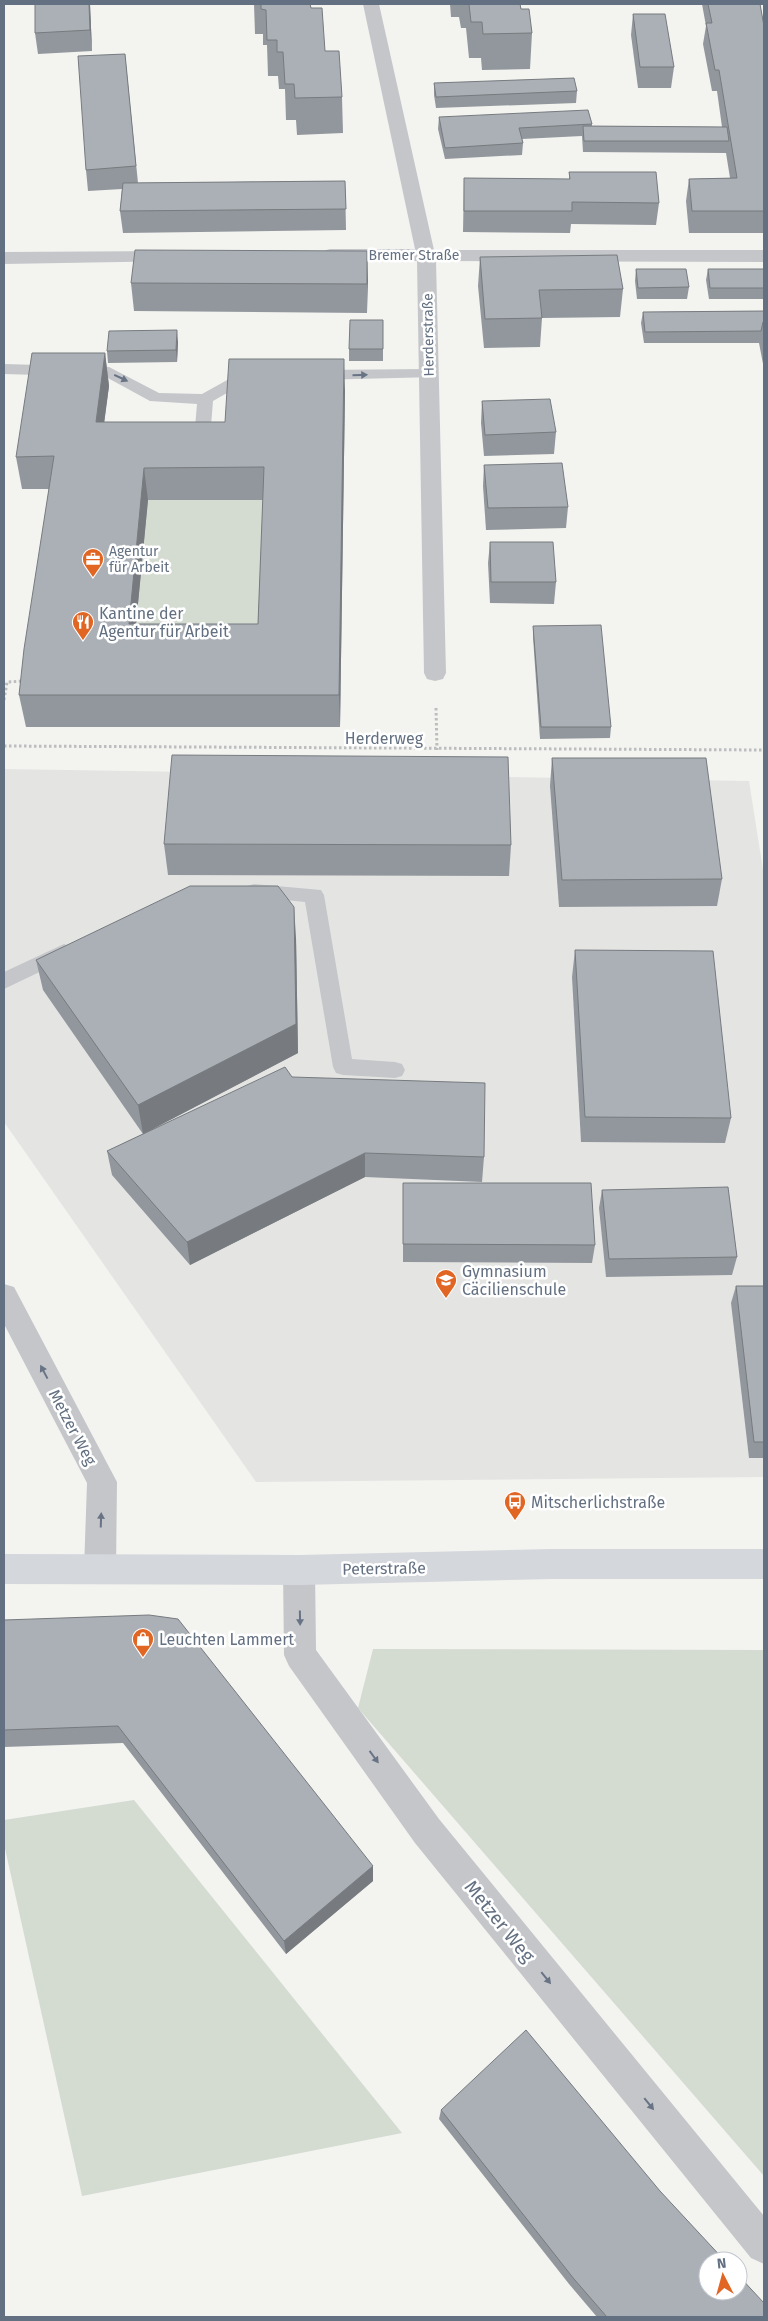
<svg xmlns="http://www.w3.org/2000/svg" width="768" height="2321" viewBox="0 0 768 2321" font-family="'Fira Sans',sans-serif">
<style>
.built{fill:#e4e5e3}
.green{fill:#d4dbd1}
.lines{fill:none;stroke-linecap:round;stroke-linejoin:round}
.path{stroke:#bbbdbf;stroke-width:3;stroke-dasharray:2.5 2.5;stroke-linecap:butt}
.service{fill:#c4c6ca;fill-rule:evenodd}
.minor{fill:#c4c6ca;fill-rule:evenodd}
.secondary{fill:#d4d7dc;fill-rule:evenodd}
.wall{fill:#92979d;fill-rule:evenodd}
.shaded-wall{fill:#777b7f}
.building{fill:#aab0b6;stroke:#777b7f;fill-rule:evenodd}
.oneway{fill:#687485}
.labels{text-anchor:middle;stroke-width:5;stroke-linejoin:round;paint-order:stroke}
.far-street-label{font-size:14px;fill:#637081;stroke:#fff}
.far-poi-label{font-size:14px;fill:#637081;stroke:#fff;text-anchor:start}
.poi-label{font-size:16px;fill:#637081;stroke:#fff;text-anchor:start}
.street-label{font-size:16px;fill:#637081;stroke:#fff}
.near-street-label{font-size:19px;fill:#637081;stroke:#fff}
</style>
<rect width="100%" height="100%" fill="#f3f4f0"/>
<path class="built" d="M4,769L749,781L764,876V1477L256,1482L4,1122Z"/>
<g class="green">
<path d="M148,500H266L260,656H133Z"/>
<path d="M373,1649L764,1650V2176L358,1708Z"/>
<path d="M134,1800L402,2133L82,2196L4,1844V1820Z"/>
</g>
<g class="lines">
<g class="path">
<path d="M4,700L7,682L25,681"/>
<path d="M436,708L437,750"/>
<path d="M4,746L764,750"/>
</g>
<g class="service">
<path d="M4,364L109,367L159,393L202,394L238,374L253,371L259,373L261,376L259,379L248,381L213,401L209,451L207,455H195L193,451L197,404L150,401L106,377L4,374Z"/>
<path d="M429,369L435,371L437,374L435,377L316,380L310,378L308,375L310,372L316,370Z"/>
<path d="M254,884L321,890L324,895L352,1059L395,1062L402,1064L405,1070L402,1076L395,1078L343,1075L336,1073L333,1067L305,902L247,896L244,891L247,886Z"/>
<path d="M64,944L71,947L74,952L71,957L4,989V972Z"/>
</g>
<g class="minor">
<path d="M363,4H379L434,250H764V262L436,261L446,673L443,679L435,681L427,679L424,673L417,261H330L323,259L320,255L323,251L330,249H415Z"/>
<path d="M172,251L179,253L182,257L179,261L4,264V252Z"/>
<path d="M4,1284L14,1287L117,1482L116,1569L111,1579L100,1584L89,1579L84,1569L87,1483L4,1324Z"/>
<path d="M299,1555L310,1560L315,1570L316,1650L439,1819L764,2216V2264L751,2258L415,1843L289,1666L284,1655L283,1570L288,1560Z"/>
</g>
<path class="secondary" d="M552,1549H764V1579H552L299,1585L4,1584V1554L299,1555Z"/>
</g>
<g class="wall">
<path d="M90,4L92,51L38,54L35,33Z"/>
<path d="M254,4H310L311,8L325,51L342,97L343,133L297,135L296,120H286L285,89H279L278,76H268L267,45H263V34H255Z"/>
<path d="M450,4H520L521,9L532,33L530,69L482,70L481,58H469L466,28H461L459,17H451Z"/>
<path d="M702,4H760L764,26V233H689L686,201L689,179L730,178L726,153L583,152L582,136L522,139L523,143L522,155L445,159L438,129L439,117L592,124V126L722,127L717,91H712L703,44L706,26Z"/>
<path d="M633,14L674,67L671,88H638L631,35Z"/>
<path d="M125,54L138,183L345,181L346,230L123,233L120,211L122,189L88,191L86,170Z"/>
<path d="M434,83L577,91L576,103L436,108L434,95Z"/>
<path d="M569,172L659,203L656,225L571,224L570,233L463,232L464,178L569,179Z"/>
<path d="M367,251V313L134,311L131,283Z"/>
<path d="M480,257L623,289L620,317L542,318L540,347L484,348L478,286Z"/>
<path d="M636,269L689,287L687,299H637L635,281Z"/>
<path d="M708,269H764V299H709L706,280Z"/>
<path d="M764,311V369L759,343H644L641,323L643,312Z"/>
<path d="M383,320V361H349V349Z"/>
<path d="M178,342L177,362L108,363L107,351Z"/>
<path d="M105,353L109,386L104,422H225L345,391L340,727H26L19,695L49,489H22L16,457ZM148,500H263L258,624H136Z"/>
<path d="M482,401L556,432L554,454L484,456L481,423Z"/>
<path d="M484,465L568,507L566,528L486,530L483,486Z"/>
<path d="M490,542L556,582L554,604L490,603L488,563Z"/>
<path d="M533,626L611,727L610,738L540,739L533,637Z"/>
<path d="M552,758L722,879L717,906L559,907L550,786Z"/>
<path d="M164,844L511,845L509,876L168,875Z"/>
<path d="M296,938L298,1053L153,1129L292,1077L484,1157L482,1182L365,1177L190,1265L112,1175L107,1151L143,1134L43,990L36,960Z"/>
<path d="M575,950L731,1118L725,1143L581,1142L572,977Z"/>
<path d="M403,1183L595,1245L592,1263L403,1262Z"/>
<path d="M602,1190L737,1257L732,1275L606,1277L599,1208Z"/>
<path d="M736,1286H764V1458H749L731,1303Z"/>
<path d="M4,1620L373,1866V1881L286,1954L123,1743L4,1747Z"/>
<path d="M441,2110L764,2317H597L569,2284L439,2119Z"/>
</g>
<g class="shaded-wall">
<path d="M89,4H90L92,51L90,30Z"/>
<path d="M367,251L368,280L367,313Z"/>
<path d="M177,330L178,342L177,362L176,350Z"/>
<path d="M105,353L109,386L100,455L96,422Z"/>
<path d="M344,359L345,391L340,727L339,695Z"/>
<path d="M144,468L148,500L133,656L129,624Z"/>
<path d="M294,907L296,938L298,1053L143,1134L138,1105Z"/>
<path d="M365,1153V1177L190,1265L187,1242Z"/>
<path d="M373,1866V1881L286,1954L284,1941Z"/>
</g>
<g class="building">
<path d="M35,4H89L90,30L35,33Z"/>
<path d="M261,4H310L311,8H322L325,51H339L342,97L295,98L294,84H285L283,52H277V40H267L266,10L261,9Z"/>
<path d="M469,4H520L521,9H529L532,33L483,34L482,22H471Z"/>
<path d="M708,4H760L764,26V211H692L689,179L737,178L719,70H715L706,23H712Z"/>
<path d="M633,14H665L674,67H640Z"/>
<path d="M125,54L136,166L86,170L78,56Z"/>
<path d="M574,78L577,91L436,97L434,83Z"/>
<path d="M588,110L592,124L519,128L523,143L445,148L439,117Z"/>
<path d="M583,126L727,127L729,141H584Z"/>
<path d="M569,172H656L659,203L572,202V211H464V178L570,179Z"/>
<path d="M345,181L346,209L120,211L123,183Z"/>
<path d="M135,250L367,251V284L131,283Z"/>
<path d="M617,255L623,289L539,290L542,318L485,319L480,257Z"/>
<path d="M636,269H686L689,287L638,288Z"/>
<path d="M708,269H764V288H710Z"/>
<path d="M764,311V322H763L761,331L645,332L643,312Z"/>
<path d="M350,320H383V349H349Z"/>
<path d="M177,330L176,350L107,351L109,331Z"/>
<path d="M32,353H105L96,422H225L229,359H344L339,695H19L24,649L54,456L16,457ZM264,467L258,624H129L144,468Z"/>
<path d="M550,399L556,432L485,435L482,401Z"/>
<path d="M562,463L568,507L488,508L484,465Z"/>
<path d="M490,542H553L556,582H491Z"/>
<path d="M601,625L611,727H541L533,626Z"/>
<path d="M172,755L508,757L511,845L164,844Z"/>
<path d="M552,758H706L722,879L562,880Z"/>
<path d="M190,886H278L294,907L296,1024L138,1105L36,960Z"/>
<path d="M575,950L713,951L731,1118L585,1117Z"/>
<path d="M285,1067L292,1077L485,1083L484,1157L365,1153L187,1242L107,1151Z"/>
<path d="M403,1183H591L595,1245L403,1244Z"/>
<path d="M728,1187L737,1257L609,1259L602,1190Z"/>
<path d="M736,1286H764V1442H754Z"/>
<path d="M149,1615L178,1619L373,1866L284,1941L118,1726L4,1730V1620Z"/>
<path d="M526,2030L660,2191L725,2261H708V2291H738V2275L764,2303V2317H607L574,2279L441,2110Z"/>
</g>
<defs><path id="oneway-solid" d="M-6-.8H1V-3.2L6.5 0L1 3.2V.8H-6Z" transform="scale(1.25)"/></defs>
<g class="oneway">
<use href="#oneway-solid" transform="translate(360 375) rotate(-1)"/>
<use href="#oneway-solid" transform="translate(121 378) rotate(25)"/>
<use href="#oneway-solid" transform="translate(44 1372) rotate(-118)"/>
<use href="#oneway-solid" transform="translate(101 1520) rotate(-88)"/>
<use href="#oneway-solid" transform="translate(300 1618) rotate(89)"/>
<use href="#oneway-solid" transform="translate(374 1757) rotate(54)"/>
<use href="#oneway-solid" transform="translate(546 1978) rotate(51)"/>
<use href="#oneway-solid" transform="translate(649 2104) rotate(51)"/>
</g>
<defs>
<g id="office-pin" transform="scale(1.125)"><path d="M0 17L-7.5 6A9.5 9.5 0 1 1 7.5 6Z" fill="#e16623" stroke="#fff"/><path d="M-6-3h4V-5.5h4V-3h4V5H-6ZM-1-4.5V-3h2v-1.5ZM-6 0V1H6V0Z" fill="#fff"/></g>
<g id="restaurant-pin" transform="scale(1.125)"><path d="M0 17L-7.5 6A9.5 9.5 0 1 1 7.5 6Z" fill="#e16623" stroke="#fff"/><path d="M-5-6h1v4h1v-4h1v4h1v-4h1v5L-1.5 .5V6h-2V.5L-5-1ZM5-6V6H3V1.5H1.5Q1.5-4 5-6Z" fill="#fff"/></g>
<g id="school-pin" transform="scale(1.125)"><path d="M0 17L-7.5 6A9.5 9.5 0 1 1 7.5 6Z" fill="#e16623" stroke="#fff"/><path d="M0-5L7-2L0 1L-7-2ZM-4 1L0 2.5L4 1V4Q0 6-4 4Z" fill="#fff"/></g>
<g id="bus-pin" transform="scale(1.125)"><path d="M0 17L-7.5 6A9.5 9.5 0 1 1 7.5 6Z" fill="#e16623" stroke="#fff"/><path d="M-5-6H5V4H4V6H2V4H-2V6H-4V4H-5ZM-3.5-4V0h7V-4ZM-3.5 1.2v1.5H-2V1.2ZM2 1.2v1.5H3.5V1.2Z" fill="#fff"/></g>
<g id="shop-pin" transform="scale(1.125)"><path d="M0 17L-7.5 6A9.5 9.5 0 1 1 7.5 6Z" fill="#e16623" stroke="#fff"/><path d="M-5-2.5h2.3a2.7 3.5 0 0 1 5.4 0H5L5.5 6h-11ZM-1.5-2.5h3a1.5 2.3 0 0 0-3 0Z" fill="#fff"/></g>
</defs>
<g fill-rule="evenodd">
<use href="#office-pin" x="93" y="559"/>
<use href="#restaurant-pin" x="83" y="622"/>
<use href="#school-pin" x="446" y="1280"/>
<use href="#bus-pin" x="515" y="1502"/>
<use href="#shop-pin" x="143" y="1639"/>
</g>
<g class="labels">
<g class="far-street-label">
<text x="414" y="260">Bremer Straße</text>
<text transform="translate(428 335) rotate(-91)" y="5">Herderstraße</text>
</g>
<g class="far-poi-label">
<text x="109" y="556">Agentur<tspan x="109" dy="16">für Arbeit</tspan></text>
</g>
<g class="poi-label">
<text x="99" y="619">Kantine der<tspan x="99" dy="18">Agentur für Arbeit</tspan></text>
<text x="462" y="1277">Gymnasium<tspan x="462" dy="18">Cäcilienschule</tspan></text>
<text x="531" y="1508">Mitscherlichstraße</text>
<text x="159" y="1645">Leuchten Lammert</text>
</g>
<g class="street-label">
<text x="384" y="744">Herderweg</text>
<text transform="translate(73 1427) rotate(62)" y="6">Metzer Weg</text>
<text transform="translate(384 1568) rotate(-1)" y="6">Peterstraße</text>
</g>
<g class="near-street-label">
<text transform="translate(500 1921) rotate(51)" y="7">Metzer Weg</text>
</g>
</g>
<rect width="768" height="2321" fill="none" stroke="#637081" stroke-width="10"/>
<g transform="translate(723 2276) rotate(354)"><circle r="24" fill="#ffffff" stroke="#c1c6cd"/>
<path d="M0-4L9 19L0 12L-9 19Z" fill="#e16623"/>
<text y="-8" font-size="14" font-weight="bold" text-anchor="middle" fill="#637081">N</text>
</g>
</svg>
